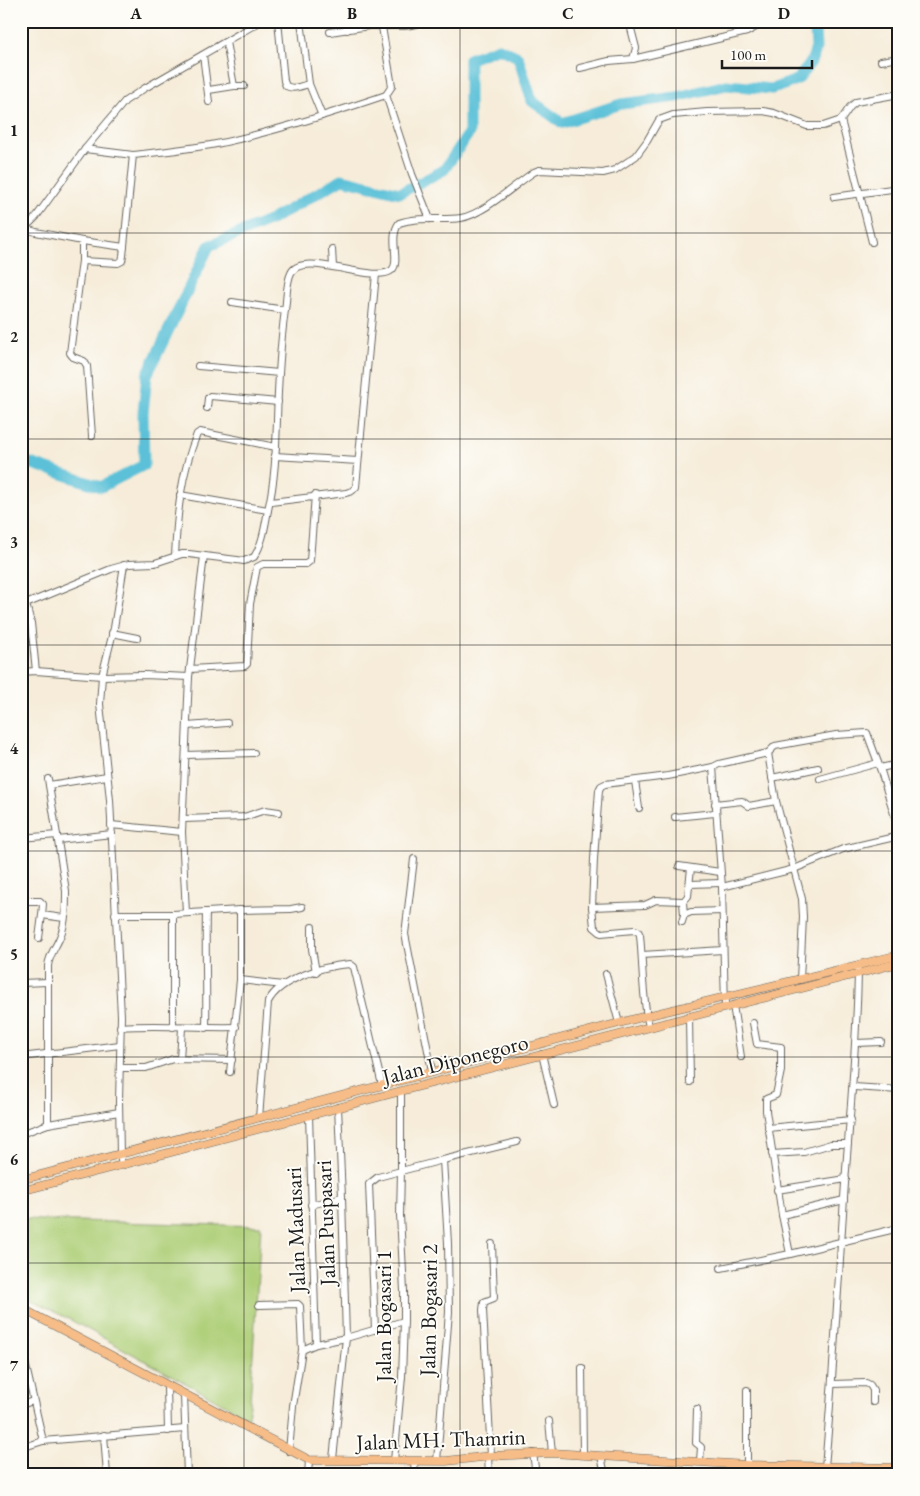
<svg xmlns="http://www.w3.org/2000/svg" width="920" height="1496" viewBox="0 0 920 1496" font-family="'EB Garamond',serif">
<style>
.pitch{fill:#aecf78;stroke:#65764a}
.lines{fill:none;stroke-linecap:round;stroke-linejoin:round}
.river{stroke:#5bc1d8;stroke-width:11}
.minor-casing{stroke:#68655e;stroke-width:8}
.major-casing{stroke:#68655e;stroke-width:9}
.minor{stroke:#fff;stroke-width:6}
.major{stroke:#f7bd88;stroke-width:8}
.grid{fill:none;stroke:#1c1c1c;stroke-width:1;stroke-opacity:0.55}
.labels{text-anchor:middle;stroke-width:4;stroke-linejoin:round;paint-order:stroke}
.street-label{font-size:22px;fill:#1c1c1c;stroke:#fdfcf7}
.neatline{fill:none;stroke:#1c1c1c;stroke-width:2}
.grid-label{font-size:16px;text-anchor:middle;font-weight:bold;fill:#1c1c1c}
</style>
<rect width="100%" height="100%" fill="#fdfcf7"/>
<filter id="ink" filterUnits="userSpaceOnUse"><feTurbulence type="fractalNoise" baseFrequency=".02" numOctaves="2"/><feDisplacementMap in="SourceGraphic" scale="10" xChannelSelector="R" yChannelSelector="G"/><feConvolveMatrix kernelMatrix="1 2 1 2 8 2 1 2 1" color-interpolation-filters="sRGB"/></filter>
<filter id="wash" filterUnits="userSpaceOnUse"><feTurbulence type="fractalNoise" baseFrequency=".0096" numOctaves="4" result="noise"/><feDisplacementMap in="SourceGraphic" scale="20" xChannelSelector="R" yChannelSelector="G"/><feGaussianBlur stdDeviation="1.12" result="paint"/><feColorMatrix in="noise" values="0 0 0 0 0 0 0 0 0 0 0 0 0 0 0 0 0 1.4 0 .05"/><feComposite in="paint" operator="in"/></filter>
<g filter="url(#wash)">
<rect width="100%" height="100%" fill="#f6ecd9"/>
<path class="pitch" d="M21,1218L41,1220L261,1226L249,1418L67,1318L21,1296Z"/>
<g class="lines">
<path class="river" d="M21,460L101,487L144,465L143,413L147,375L209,246L271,220L342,179L400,193L444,170L469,133V59L499,48L518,57L532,101L562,123L621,104L677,97L726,85L772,89L789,83L798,79L811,62L816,48L815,31L811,21"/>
</g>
</g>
<g filter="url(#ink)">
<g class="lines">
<g class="minor-casing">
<g id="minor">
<path d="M278,21L284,81L286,86C294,90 301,86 309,84"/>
<path d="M301,21L309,84L322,116"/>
<path d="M346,21L347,30"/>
<path d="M382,27L392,86L386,95"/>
<path d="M330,32L369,26H405L435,21"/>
<path d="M226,42L234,86"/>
<path d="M203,55L209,102"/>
<path d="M633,59L747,32L756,27V21"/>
<path d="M881,61L899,58"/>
<path d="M580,68L609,61L633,59L636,48L629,21"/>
<path d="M209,90L234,86H244"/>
<path d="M841,120L872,242"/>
<path d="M85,149L133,155"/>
<path d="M834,197L899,188"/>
<path d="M21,228L30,223L36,217L85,149L125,101L145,88L261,21"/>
<path d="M22,228L36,232L82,241V261L118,263L122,261L123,256L133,155C160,152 189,149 216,144C274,132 330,114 386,95L412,174L430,219"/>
<path d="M82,241L124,247"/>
<path d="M332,249L333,267"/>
<path d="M82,261L70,353L73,357L84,361L87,366L92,436"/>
<path d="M232,302L285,310"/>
<path d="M198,366L279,373"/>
<path d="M207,408L208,398L210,396L278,402"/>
<path d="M275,456L358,461"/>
<path d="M180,495L268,510"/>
<path d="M271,502L346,493L352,491L356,487L376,274"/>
<path d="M175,556C177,514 181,473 197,434L200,432L276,447"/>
<path d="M26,604L31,623L36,671"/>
<path d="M21,606L111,569L129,564L155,563L182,554H189L237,560L244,561L254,557C263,543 265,526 268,510C275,481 276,450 277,420C278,383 280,347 285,310C287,299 286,283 291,273C302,249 375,285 392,270C401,262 388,238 399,223C418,216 441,221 461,218C484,214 514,185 534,172L539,170L603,173L615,170L636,156L647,141L659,120L673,115L707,112L763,111L774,113L807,126H823L841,120L850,107L856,102L899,94"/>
<path d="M112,633L137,638"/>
<path d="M190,669L245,666L247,664L250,604L257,567L263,564H306L310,561L315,495"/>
<path d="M21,672L36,671L102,676L144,675L189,677"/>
<path d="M187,726L227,723"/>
<path d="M768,753L775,746L836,735L867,733L880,768L899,830"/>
<path d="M186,755L254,753"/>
<path d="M880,768L899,764"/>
<path d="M772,778L818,768"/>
<path d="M820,779L878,763"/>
<path d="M635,781L639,808"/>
<path d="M49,785L107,776"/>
<path d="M715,804L742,801L749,806L776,801"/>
<path d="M675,817L715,813"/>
<path d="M183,819L244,817L265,810L279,812"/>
<path d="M111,825L182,832"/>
<path d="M21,838L57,835"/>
<path d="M58,840L112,834"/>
<path d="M414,859L405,934L432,1071"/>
<path d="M679,866L720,872"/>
<path d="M690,884L721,883"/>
<path d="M722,887L794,869L843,849L899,836"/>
<path d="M21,901H40L43,904L42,915L64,918"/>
<path d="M592,907L645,905L656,900L683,901"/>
<path d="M206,912C205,951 207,989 206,1028"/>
<path d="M186,913L182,832L189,677L204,556"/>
<path d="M115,914H173"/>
<path d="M684,915L683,902L688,896L691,868"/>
<path d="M682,922L684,915L691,912L722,911"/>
<path d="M312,927V949L316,972"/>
<path d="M39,938L42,915"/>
<path d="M642,955L723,950"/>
<path d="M606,974L619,1023"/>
<path d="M21,983L48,982"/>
<path d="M283,985L240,980V910L291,909L302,907"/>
<path d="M733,1005L741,1057"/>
<path d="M725,1007L722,887L713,767L719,764L768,753L776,801L802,899L803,917L800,980"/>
<path d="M689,1016L690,1082"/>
<path d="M753,1023L757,1044L781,1047V1071L776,1095L766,1099V1111L782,1215L790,1254L899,1228"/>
<path d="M120,1027C159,1024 197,1028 236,1027"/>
<path d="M173,1027V914L240,910"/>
<path d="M649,1027C642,997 643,965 640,935L638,931L634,930L601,933L594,927L592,907L594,859L599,790L601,786L605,784L668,776L713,767"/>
<path d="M856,1043L881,1042"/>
<path d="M542,1054L554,1105"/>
<path d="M21,1057L120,1045"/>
<path d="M180,1059L182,1028"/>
<path d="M120,1068H146L173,1059L232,1060"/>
<path d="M230,1072L240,980"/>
<path d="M854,1087L899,1090"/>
<path d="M309,1115L316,1344"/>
<path d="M259,1118L268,1002C280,978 324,966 350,964L354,967L382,1085"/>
<path d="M48,1124L119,1112"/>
<path d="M768,1128L851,1120"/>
<path d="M21,1134L48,1124V966C49,955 56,947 60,937C66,923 66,906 66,891L48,779"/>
<path d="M772,1154L804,1152L831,1144H848"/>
<path d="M443,1160L517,1142"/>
<path d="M122,1165L120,1154L119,1101L121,1016L110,800L100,704L102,676L114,628L124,565"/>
<path d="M777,1190L846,1179"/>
<path d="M311,1205L342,1197"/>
<path d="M782,1215L844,1200"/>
<path d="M721,1268L790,1254"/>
<path d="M259,1305L298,1304L300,1306L302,1350L293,1406L289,1451"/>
<path d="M375,1330L369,1184L378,1177L443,1160L448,1243L449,1312L437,1461"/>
<path d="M21,1345L43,1441"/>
<path d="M302,1350L316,1344L346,1338L404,1321"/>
<path d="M582,1368L583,1455"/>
<path d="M832,1384L866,1383L870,1385L873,1390V1402"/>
<path d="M167,1386L168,1431"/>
<path d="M747,1390V1465"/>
<path d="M184,1395L187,1475"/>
<path d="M21,1405L33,1401"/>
<path d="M697,1409L696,1443L701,1447L700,1461"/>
<path d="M549,1421L552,1453"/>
<path d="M104,1435L107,1475"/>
<path d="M21,1448L43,1441L185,1429"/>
<path d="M533,1453L536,1475"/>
<path d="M491,1456L483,1310L484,1302L494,1298L492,1244"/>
<path d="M601,1456L605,1475"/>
<path d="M488,1457L489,1475"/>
<path d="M333,1459L346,1338L342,1197L338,1107"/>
<path d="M394,1461L402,1377L404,1321V1291L400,1215L401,1171V1091"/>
<path d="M414,1461L415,1475"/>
<path d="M813,1467L814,1475"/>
<path d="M825,1467C833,1378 838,1288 844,1198C849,1122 857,1046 858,970"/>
<path d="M308,1475L309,1460"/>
</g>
</g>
<g class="major-casing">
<g id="major">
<path d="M21,1180L646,1016C731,995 815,976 899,955"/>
<path d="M21,1191L164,1154L401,1091L899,963"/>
<path d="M21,1308L309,1460L446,1461L491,1456L552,1453L747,1465L899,1468"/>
</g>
</g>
<use href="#minor" class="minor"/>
<use href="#major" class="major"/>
</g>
</g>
<path class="grid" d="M244,21V1475M460,21V1475M676,21V1475M21,233H899M21,439H899M21,645H899M21,851H899M21,1057H899M21,1263H899"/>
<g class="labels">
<g class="street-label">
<text transform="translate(455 1059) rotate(-14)" y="8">Jalan Diponegoro</text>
<text transform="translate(325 1223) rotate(-92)" y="8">Jalan Puspasari</text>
<text transform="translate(295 1230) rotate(-92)" y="8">Jalan Madusari</text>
<text transform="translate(428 1310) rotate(-89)" y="8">Jalan Bogasari 2</text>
<text transform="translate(383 1316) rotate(-90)" y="8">Jalan Bogasari 1</text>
<text transform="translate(441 1439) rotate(-2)" y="8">Jalan MH. Thamrin</text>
</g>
</g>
<rect width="920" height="1496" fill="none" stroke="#fdfcf7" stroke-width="55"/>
<path d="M722 60v8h90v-8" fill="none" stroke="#1c1c1c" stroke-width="2.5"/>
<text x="730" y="60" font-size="15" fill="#1c1c1c" stroke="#fdfcf7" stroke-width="4" paint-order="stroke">100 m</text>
<rect x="28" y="28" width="864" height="1440" class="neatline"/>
<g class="grid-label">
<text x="136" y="19">A</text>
<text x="352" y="19">B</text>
<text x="568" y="19">C</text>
<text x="784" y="19">D</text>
<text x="14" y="136">1</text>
<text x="14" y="342">2</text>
<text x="14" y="548">3</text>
<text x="14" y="754">4</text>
<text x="14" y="960">5</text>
<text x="14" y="1165">6</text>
<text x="14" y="1371">7</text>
</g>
</svg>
